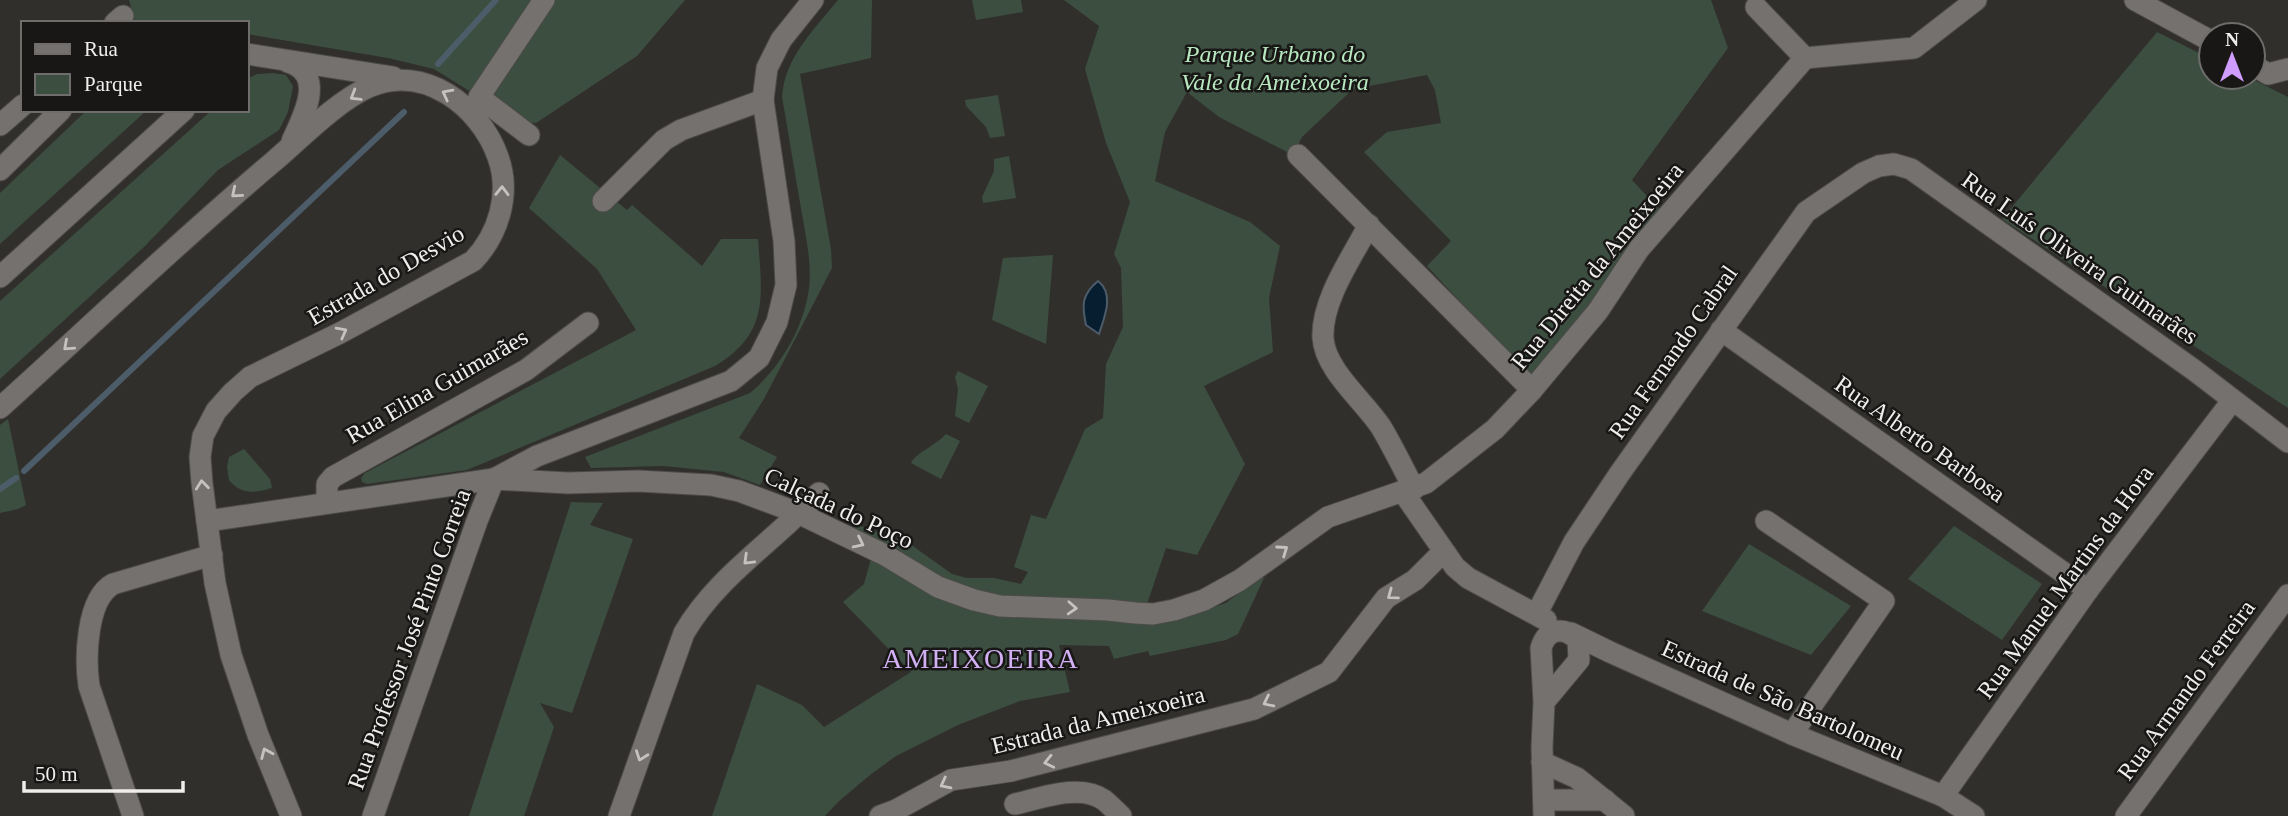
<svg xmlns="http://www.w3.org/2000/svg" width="2288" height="816" viewBox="0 0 2288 816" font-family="Georgia,serif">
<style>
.green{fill:#3c4e3f}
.water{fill:#071e30;stroke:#4d5c69;stroke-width:2}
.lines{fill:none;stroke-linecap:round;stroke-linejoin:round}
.stream{stroke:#4d5c69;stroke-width:6}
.minor-casing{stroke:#4d4b49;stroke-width:23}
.minor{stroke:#74716f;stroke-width:21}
.oneway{stroke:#c5c2c1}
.labels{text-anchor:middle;stroke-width:5;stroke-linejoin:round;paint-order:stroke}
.park-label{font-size:24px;font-style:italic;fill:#b7e8bf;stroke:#181716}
.street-label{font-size:24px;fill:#f0eeed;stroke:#181716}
.quarter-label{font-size:28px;letter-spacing:2px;fill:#d2b0f4;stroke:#181716}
</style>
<rect width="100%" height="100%" fill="#312f2c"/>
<g class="green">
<path d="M129,0H685L637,56L536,123L512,121L479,97L434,69L388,58L247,34V23H179L163,20L135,22Z"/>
<path d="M838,0H872L871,58L800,74L831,249L832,268L764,399L739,438L777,457L760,485L724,472L663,466L591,468L585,457L750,393C780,368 804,328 809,288C812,264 806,238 802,214C795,175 789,136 782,97C785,57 813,31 838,0Z"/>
<path d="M972,0H1021L1023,12L976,20Z"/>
<path d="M1064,0H1711L1728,48L1632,180L1661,211L1531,379L1427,266L1451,241L1364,152L1387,132L1441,123L1435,90L1427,75L1353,89L1302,137L1293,155L1219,117L1187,92L1165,132L1155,181L1250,222L1280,246L1269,298L1273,352L1204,386L1245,464L1197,555L1166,548L1146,607L1165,623L1226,603L1262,575L1264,578L1238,634L1226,640L1150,656L1148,651L1114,659L1109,646L1059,645L1070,692L1020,701L958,725L896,756L870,775L838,802L825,816H712L757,684L802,705L824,727L911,672L843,602L864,584L875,544L851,531L855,524L910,544L952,574L967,578H994L1021,584L1028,572L1014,567L1031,515L1046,519L1085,429L1103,418L1106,364L1123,327L1121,268L1114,254L1130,202L1106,143L1085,69L1099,26Z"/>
<path d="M2157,32L2211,59V77H2248L2288,97V408L2002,219Z"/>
<path d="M273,73L286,75L293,86L288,112L279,130L218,170L145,246L0,379V301L212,110H247V79L257,74Z"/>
<path d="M998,95L1005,136L990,138L986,127L966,106L965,100Z"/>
<path d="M87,110H147L0,244V193Z"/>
<path d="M560,155L627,210L632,205L702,266L721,239H758C762,295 770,333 715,366L467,470L367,484L362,482L361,478L365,473L636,330L597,269L529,208Z"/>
<path d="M1009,156L1016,198L983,203L982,197L994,171V159Z"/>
<path d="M1053,255L1046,344L992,320L1003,258Z"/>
<path d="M958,371L988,386L969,423L955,416L958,389L955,377Z"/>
<path d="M8,419L26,505L18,509L0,513V425Z"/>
<path d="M946,434L960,441L941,479L911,463C916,453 936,445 946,434Z"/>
<path d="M244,449L270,479L272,488C255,493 241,495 229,480L227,467L229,457Z"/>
<path d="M571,502L603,503L590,525L633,539L572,713L540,703L554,727L524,816H469Z"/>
<path d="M1954,526L2042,584L2002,640L1908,579Z"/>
<path d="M1749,544L1851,606L1811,655L1702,611Z"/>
</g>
<path class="water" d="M1098,281C1115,294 1104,318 1099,334L1086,325C1082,306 1081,295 1098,281Z"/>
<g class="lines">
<g class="stream">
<path d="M438,64L496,0"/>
<path d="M24,471L404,112"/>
<path d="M0,489L16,478"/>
</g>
<g class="minor-casing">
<g id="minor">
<path d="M2135,0L2211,41"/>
<path d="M1756,7L1805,58"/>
<path d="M115,23L123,16"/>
<path d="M247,54L393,77"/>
<path d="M1805,58L1914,48L1976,0"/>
<path d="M288,62C327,74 303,117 292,141"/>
<path d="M2253,65L2268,74L2288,69"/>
<path d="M0,125L23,105"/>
<path d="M529,135L479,97L544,0"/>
<path d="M1298,155L1532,390"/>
<path d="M0,170L61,110"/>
<path d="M603,201L664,140L681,130L763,100"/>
<path d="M1369,225C1352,257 1321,301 1323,338C1325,370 1364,401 1381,427C1393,447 1403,468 1414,489"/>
<path d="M0,277L184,110"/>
<path d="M1721,330L2088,590"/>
<path d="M0,408C91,326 179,241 273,162C300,139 337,101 369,87C424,63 480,106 498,157C511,193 499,234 473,261L340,333L250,377L233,392L216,411L203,436L200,457L202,483L215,583L231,655L258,735L291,816"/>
<path d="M1403,492L1455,567L1468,578L1546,620"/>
<path d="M327,502V484L333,477L526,370L588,323"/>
<path d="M207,521L494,479L568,483L638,481L711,485L739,491L798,513L885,555L938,587L974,600L1000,606L1108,610L1135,613L1153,614L1174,610L1204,600L1240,580L1328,517L1426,483L1495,429L1532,390L1598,311L1639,249L1805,58"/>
<path d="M1766,521L1884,601L1792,734"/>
<path d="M1537,613L1574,542L1620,473L1806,212L1863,173L1879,166L1894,164L1911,169L2194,370L2288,442"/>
<path d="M1571,633L1610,652L1792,734L1943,796L1974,816"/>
<path d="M1544,702L1579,660L1578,640C1564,626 1547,628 1541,648L1544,702L1542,747L1544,816"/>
<path d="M1542,762L1577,778L1624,816"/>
<path d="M1943,796L2088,590L2232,401"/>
<path d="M1544,800H1605"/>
<path d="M1015,804C1041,798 1081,783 1104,800C1110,805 1116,811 1121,816"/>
<path d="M133,816L89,686C85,659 86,599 113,584L212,555"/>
<path d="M373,816L477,521L494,479L537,456L731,381L759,358L777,322L786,285L784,241L763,100L767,68L781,40L813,0"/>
<path d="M619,816L684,633C717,576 775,541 819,493"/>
<path d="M880,816L896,810L951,780L1011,771L1254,709L1329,672L1386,598L1415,580L1436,559L1446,554"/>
<path d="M2126,816L2288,595"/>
</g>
</g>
<use href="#minor" class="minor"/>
</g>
<defs><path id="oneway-chevron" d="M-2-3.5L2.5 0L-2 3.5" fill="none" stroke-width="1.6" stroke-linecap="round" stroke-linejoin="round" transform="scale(1.75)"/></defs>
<g class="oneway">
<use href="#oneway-chevron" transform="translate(447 94) rotate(-152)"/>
<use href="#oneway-chevron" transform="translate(355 96) rotate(149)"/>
<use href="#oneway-chevron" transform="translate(502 191) rotate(-89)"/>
<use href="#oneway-chevron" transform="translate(236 193) rotate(140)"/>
<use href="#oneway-chevron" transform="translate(342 332) rotate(-28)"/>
<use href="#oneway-chevron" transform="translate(68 346) rotate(138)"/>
<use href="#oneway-chevron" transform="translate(202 485) rotate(-96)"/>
<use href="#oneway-chevron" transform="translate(859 543) rotate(26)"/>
<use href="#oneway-chevron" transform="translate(1283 550) rotate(-35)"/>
<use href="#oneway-chevron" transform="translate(748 560) rotate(136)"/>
<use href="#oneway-chevron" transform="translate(1392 595) rotate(144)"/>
<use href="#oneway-chevron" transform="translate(1072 608) rotate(3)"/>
<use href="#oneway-chevron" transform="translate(1268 702) rotate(154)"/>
<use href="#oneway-chevron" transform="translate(266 753) rotate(-113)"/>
<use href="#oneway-chevron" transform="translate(641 756) rotate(110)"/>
<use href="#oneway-chevron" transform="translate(1049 762) rotate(167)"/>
<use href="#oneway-chevron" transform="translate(945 784) rotate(153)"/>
</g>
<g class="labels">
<g class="park-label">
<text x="1275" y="62">Parque Urbano do<tspan x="1275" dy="28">Vale da Ameixoeira</tspan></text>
</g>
<g class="street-label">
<text transform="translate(2080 258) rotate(35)" y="8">Rua Luís Oliveira Guimarães</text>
<text transform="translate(1597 266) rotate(-51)" y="8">Rua Direita da Ameixoeira</text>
<text transform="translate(386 275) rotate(-30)" y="8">Estrada do Desvio</text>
<text transform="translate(1673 352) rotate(-55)" y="8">Rua Fernando Cabral</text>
<text transform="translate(437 386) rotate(-30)" y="8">Rua Elina Guimarães</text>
<text transform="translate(1920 439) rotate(35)" y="8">Rua Alberto Barbosa</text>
<text transform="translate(839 508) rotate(25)" y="8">Calçada do Poço</text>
<text transform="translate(2065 582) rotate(-54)" y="8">Rua Manuel Martins da Hora</text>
<text transform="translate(409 639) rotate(-70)" y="8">Rua Professor José Pinto Correia</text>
<text transform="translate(2186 690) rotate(-54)" y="8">Rua Armando Ferreira</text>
<text transform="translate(1783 700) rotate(24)" y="8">Estrada de São Bartolomeu</text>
<text transform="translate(1098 720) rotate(-14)" y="8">Estrada da Ameixoeira</text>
</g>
<g class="quarter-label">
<text x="981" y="668">AMEIXOEIRA</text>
</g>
</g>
<rect x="21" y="21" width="228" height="91" fill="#181716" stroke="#6e6d6c" stroke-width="2"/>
<rect x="35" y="44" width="35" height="10" fill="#74716f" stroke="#6e6d6c" stroke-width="2"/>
<text x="84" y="56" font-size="21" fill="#f0eeed">Rua</text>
<rect x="35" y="74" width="35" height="21" fill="#3c4e3f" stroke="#6e6d6c" stroke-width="2"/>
<text x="84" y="91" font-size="21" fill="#f0eeed">Parque</text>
<g transform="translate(2232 56)"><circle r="33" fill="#181716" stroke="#6e6d6c" stroke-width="2"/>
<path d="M0-5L12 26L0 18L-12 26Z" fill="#d09dff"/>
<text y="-10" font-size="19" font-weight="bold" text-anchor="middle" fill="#f0eeed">N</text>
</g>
<path d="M24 781v10h159v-10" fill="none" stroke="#f0eeed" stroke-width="3.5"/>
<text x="35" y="781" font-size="21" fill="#f0eeed" stroke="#181716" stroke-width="5" paint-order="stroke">50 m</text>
</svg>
